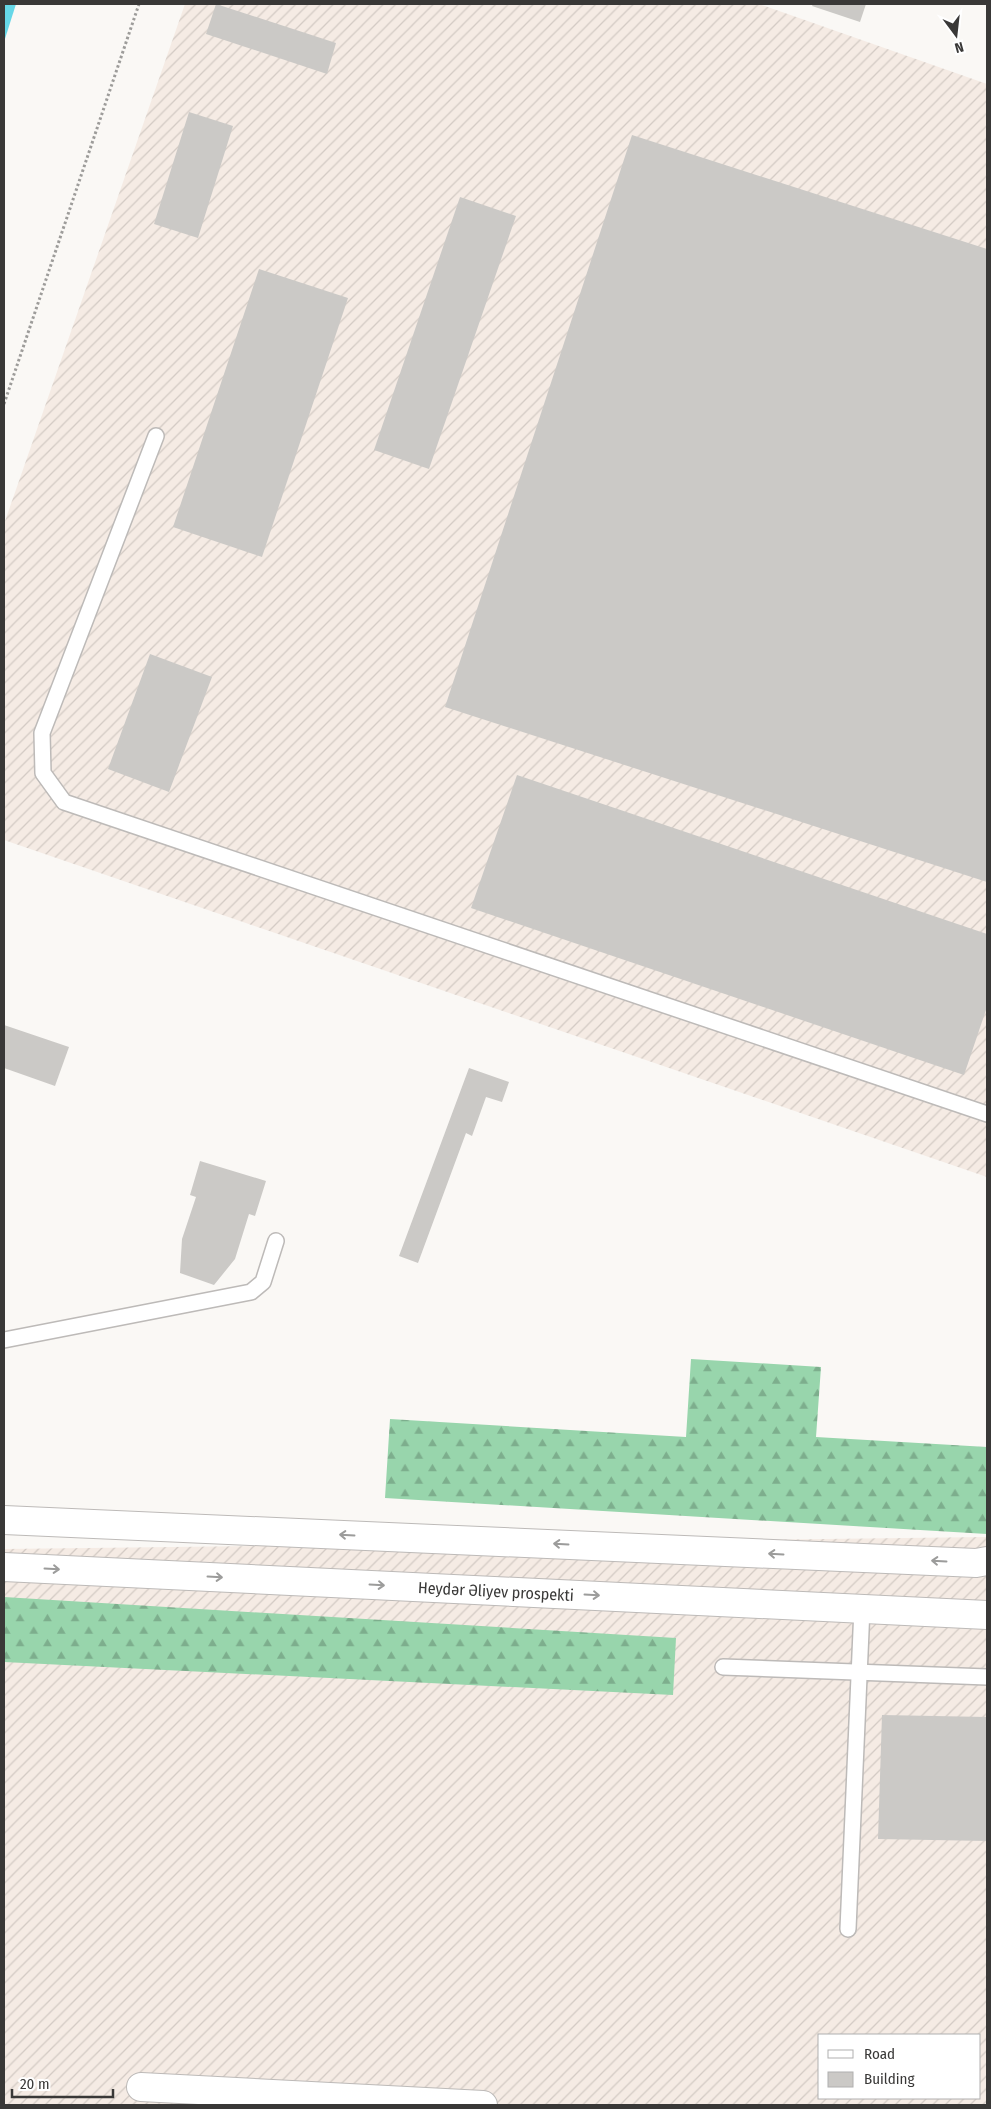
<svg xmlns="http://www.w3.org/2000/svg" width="991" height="2109" viewBox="0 0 991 2109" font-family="'Fira Sans Condensed',sans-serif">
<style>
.industrial{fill:url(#industrial-furrows);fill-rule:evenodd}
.forest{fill:url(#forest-firs)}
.water{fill:#66d7e7}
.building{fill:#cbc9c6}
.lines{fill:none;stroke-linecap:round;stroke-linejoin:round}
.service-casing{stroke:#bdbab8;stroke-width:18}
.minor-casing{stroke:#bdbab8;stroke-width:30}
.primary-casing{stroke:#bdbab8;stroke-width:30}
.path{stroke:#9d9c9a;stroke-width:3;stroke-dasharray:2.5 2.5;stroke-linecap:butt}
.service{stroke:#fff;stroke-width:15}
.minor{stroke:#fff;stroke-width:28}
.primary{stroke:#fff;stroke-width:28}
.oneway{stroke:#9c9c9b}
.labels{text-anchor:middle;stroke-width:4.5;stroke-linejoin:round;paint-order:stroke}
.street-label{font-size:16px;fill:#393837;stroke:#fff}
</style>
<defs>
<pattern id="industrial-furrows" width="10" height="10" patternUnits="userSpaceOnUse" patternTransform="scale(1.25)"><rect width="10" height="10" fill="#f5ebe4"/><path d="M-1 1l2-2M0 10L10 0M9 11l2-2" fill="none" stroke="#d3cac4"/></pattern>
<pattern id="forest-firs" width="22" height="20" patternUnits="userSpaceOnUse" patternTransform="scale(1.25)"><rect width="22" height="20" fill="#98d5ac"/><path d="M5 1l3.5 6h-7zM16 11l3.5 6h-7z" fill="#7dae8d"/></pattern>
</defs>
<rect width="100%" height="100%" fill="#faf8f5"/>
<g class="industrial">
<path d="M185,4H759L987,84V1177L4,840V524Z"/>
<path d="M987,1537V2105H4V1549ZM820,2035H980V2098H820Z"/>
</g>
<g class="forest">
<path d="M691,1359L821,1367L816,1437L987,1447V1534L385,1498L390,1419L686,1437Z"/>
<path d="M4,1597L676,1638L673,1695L4,1662Z"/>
</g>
<path class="water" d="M4,4H16L4,42Z"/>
<g class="building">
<path d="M216,4L336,43L327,74L206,34Z"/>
<path d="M813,4H866L860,22L812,6Z"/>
<path d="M189,112L233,126L198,238L154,224Z"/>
<path d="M632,135L987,249V882L445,707Z"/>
<path d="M460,197L516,216L429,469L374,450Z"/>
<path d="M259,269L348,298L262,557L173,527Z"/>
<path d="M150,654L212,677L169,792L108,769Z"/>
<path d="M517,775L987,934V1007L964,1075L471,908Z"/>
<path d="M4,1025L69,1047L55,1086L4,1068Z"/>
<path d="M469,1068L509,1082L502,1102L486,1097L472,1136L466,1133L418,1263L399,1256Z"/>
<path d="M200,1161L266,1181L255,1216L249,1214L235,1259L214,1285L180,1273L182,1239L196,1197L190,1195Z"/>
<path d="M882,1715L987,1717V1841L878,1839Z"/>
</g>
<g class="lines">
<g class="service-casing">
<g id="service">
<path d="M156,436L42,733L43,773L64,802L987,1114"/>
<path d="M4,1340L251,1292L263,1282L276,1241"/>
<path d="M723,1667L987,1677"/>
<path d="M848,1929L862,1608"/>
</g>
</g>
<g class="minor-casing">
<path id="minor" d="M141,2087L483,2105"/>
</g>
<g class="primary-casing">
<g id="primary">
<path d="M4,1520L976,1563L987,1561"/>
<path d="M4,1567L987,1615"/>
</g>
</g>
<path class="path" d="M4,404L139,4"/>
<use href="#service" class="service"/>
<use href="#minor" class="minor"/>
<use href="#primary" class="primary"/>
</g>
<defs><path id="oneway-shaft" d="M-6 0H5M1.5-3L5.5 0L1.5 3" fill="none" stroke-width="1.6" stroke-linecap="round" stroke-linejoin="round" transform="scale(1.25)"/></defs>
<g class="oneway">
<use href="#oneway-shaft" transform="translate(347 1535) rotate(-177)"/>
<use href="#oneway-shaft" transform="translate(561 1544) rotate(-177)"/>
<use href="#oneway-shaft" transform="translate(776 1554) rotate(-177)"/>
<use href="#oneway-shaft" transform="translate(939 1561) rotate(-177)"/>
<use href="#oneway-shaft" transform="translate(52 1569) rotate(3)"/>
<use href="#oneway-shaft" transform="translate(215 1577) rotate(3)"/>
<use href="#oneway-shaft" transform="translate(377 1585) rotate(3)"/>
<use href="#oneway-shaft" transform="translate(592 1595) rotate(3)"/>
</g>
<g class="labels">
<g class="street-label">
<text transform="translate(496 1591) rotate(3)" y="6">Heydər Əliyev prospekti</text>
</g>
</g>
<rect width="991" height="2109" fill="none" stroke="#393837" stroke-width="10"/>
<rect x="818" y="2034" width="162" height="65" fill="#ffffff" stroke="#b0afaf"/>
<rect x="828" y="2050" width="25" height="8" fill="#ffffff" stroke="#b0afaf"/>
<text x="864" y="2059" font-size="15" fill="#393837">Road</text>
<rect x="828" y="2072" width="25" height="15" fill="#cbc9c6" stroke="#b0afaf"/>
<text x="864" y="2084" font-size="15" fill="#393837">Building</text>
<g transform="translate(956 35) rotate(165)" stroke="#ffffff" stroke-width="4" paint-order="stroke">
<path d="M0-4L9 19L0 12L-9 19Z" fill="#393837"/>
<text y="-8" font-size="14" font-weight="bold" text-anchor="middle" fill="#393837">N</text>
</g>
<path d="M12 2089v8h101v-8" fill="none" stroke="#393837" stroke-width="2.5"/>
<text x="20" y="2089" font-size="15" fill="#393837" stroke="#ffffff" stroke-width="4" paint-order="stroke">20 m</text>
</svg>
